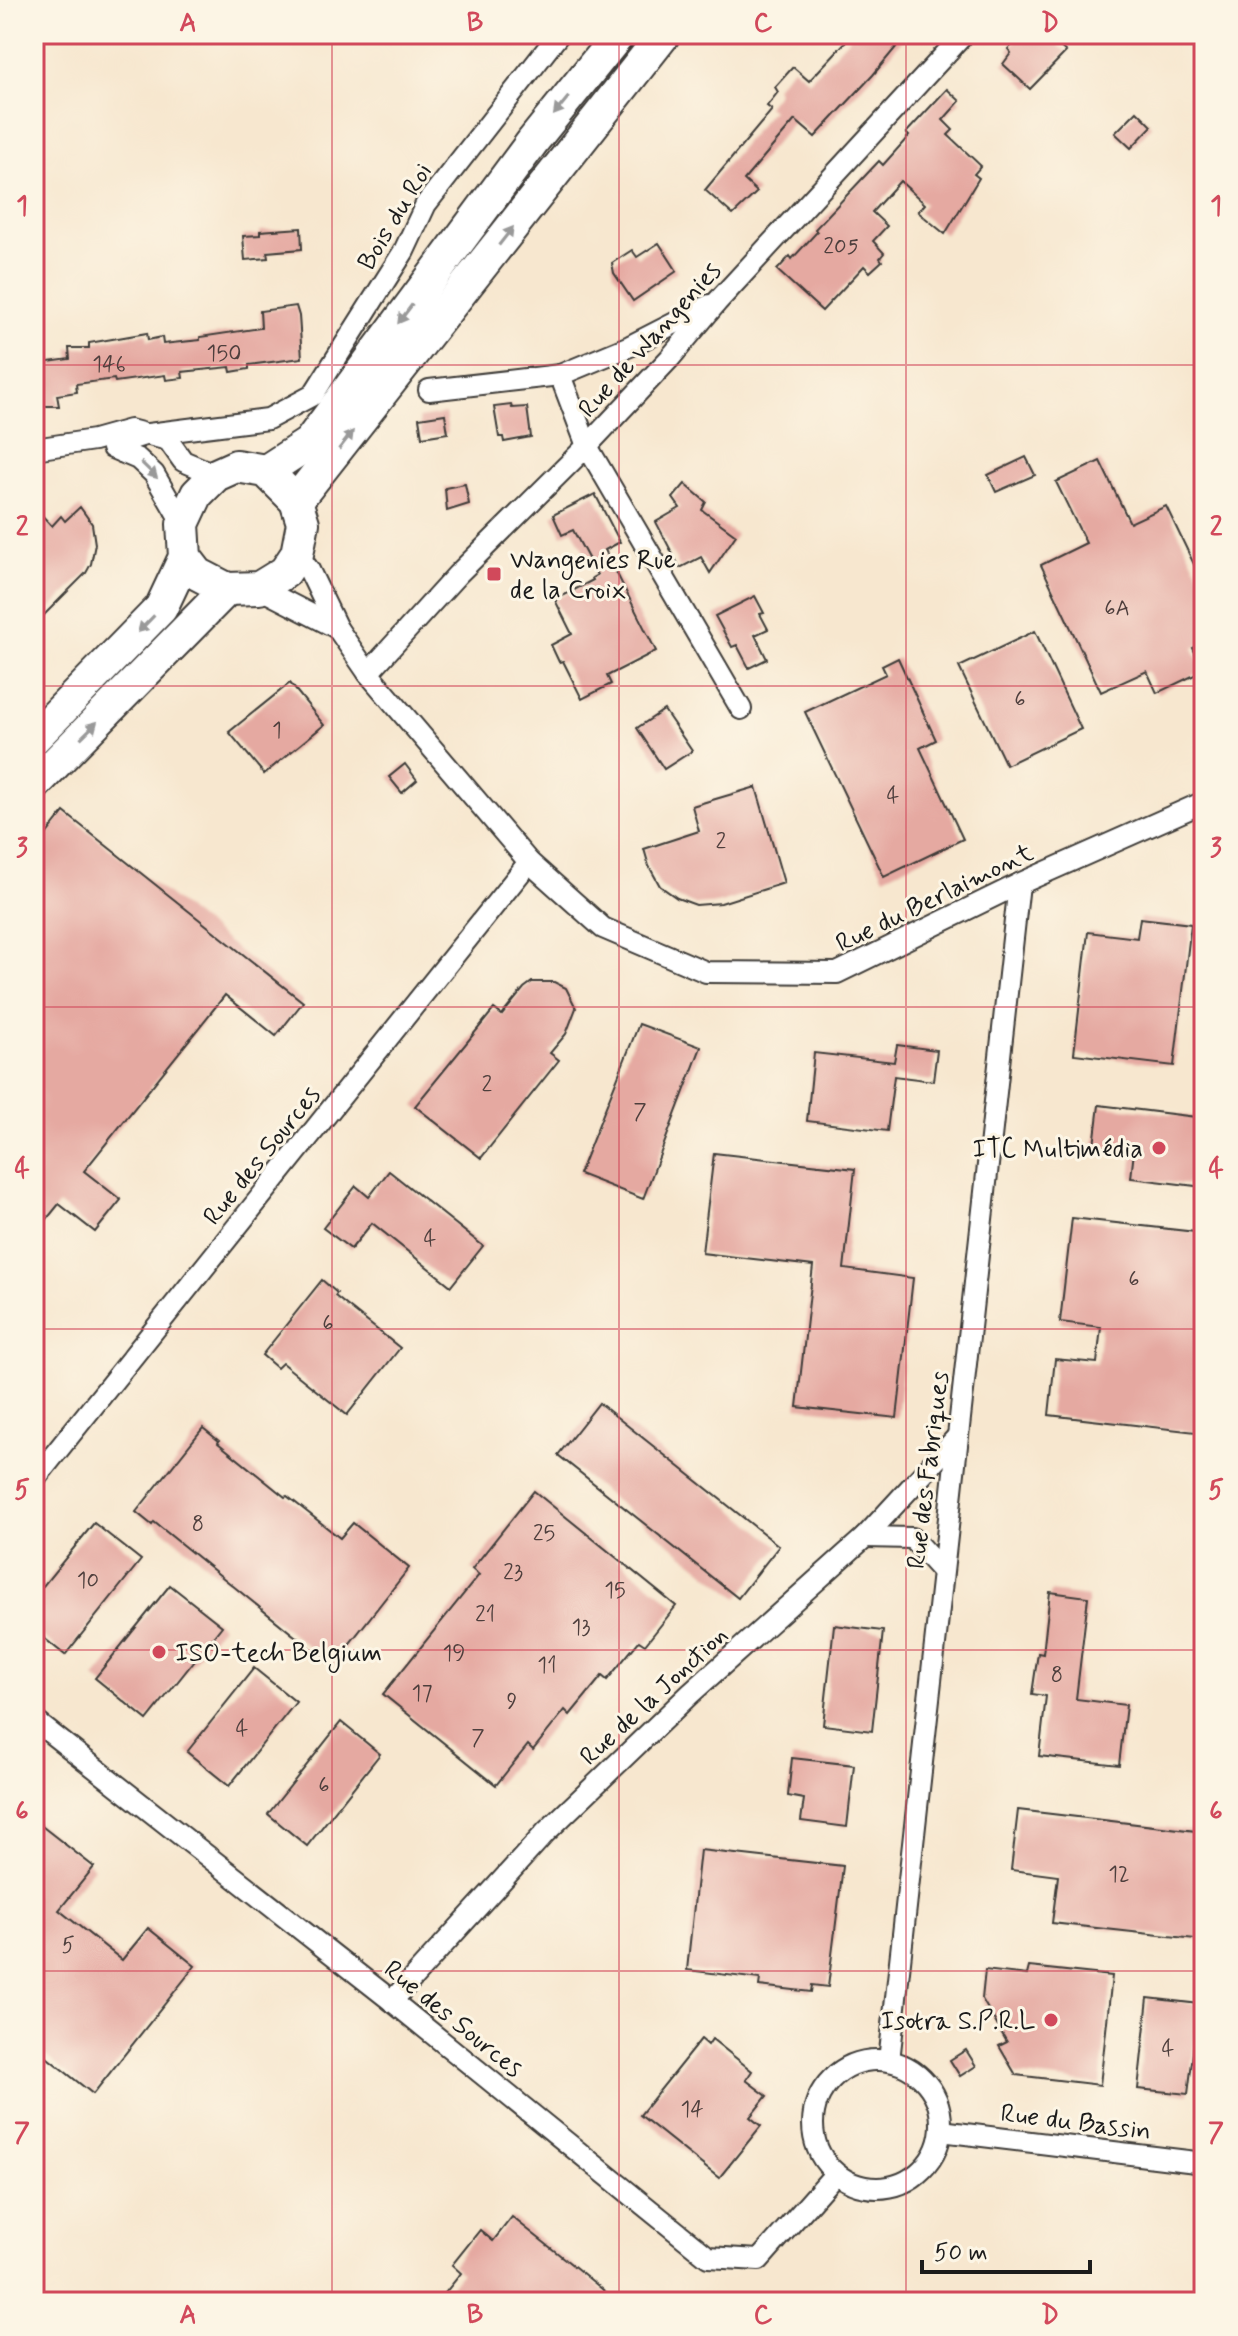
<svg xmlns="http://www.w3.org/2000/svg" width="1238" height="2336" viewBox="0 0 1238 2336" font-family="Mynerve,sans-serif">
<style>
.building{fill:#e5a9a1}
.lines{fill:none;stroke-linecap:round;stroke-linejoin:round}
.minor-casing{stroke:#3d3a37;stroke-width:24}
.trunk-casing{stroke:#3d3a37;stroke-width:36}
.minor{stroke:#fff;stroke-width:20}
.trunk{stroke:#fff;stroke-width:32}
.oneway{fill:#999}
.grid{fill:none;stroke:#d1495b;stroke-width:2;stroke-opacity:0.55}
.poi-dot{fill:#d1495b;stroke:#fcf5e5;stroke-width:3}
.labels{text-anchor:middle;stroke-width:6;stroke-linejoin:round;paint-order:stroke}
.number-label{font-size:22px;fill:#4e3f3d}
.street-label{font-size:26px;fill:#1c1c1c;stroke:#fcf5e5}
.poi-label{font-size:26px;fill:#1c1c1c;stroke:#fcf5e5;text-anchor:start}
.neatline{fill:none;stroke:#d1495b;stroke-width:3}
.grid-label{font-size:26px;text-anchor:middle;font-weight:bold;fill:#d1495b}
</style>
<rect width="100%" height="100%" fill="#fcf5e5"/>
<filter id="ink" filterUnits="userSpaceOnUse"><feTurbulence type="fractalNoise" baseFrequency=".0125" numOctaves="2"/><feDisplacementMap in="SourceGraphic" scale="16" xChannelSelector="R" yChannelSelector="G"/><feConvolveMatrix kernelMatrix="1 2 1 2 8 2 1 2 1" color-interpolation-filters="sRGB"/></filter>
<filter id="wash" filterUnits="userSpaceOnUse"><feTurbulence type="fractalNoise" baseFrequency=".006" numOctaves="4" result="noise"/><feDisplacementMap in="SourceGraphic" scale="32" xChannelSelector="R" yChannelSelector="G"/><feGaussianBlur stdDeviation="1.8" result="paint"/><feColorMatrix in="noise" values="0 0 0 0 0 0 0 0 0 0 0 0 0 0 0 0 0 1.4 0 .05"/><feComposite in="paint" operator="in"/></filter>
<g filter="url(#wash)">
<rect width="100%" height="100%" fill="#f7e7cf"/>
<g id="blocks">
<g class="building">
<path d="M853,34H907L873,75L815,137L795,120L744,180L757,192L733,215L705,190L772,110L767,106L778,92L775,87L793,67L809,81Z"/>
<path d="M1022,34H1046L1066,52L1030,89L1003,64L1011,53L1008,49Z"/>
<path d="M947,89L960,101L943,120L953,130L948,135L981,166L974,174L979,178L945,234L918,212L925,204L900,181L872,212L887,226L873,241L884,253L880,258L882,261L870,272L864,266L822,311L777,270L790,256L792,259L817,232L815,229L879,161L883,165L909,136L906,133Z"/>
<path d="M1137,111L1152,126L1131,148L1115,133Z"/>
<path d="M301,228L302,249L267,252L268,258L245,260L243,236L260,235V231Z"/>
<path d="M659,243L677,271L633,301L614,273L612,263L632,250L637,257Z"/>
<path d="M296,306L299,316L302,358L249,365V369L231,372L230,367L182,372L183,378L166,380L165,375L115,382L114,379L76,384L77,392L57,395L59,406H45L34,412V364L70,359L69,348H89V343L147,333L148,340L162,337L163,344L200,340V337L261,328L260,311Z"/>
<path d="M511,405L512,408L527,407L531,437L504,442L503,437H499L494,407Z"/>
<path d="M445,414L448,433L422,437L419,418Z"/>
<path d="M1026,457L1035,475L996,492L988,475Z"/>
<path d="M1100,461L1130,523L1166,506L1204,585V643L1193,648L1203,671L1157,693L1147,671L1101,692L1041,565L1086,543L1056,482Z"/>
<path d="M465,484L469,504L447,511L445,488Z"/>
<path d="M685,484L706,502L702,510L736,535L710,573L701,557L680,568L656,522L680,508L673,498Z"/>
<path d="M595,494L620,542L605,550L656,651L607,676L611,684L582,699L563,661L559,662L551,645L572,634L555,600L593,580L592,578L597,575L573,530L562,535L553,515Z"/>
<path d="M34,507L52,526L61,516L65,521L80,507L92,524L95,544L91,564L86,573L34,625Z"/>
<path d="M755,596L764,613L760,614L768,629L755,635L767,659L749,668L737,645L732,647L715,616Z"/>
<path d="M1035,631L1081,729L1006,765L959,667Z"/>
<path d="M898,658L936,740L920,748L963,839L884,877L805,712L886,674L882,666Z"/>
<path d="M290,683L324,725L264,774L229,732Z"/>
<path d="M664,710L692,751L664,769L637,728Z"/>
<path d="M405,764L417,780L402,793L389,777Z"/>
<path d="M756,787L784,883L721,903L696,905L677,898L660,886L649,866L644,849L699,831L692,806Z"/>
<path d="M64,812L303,1002L276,1036L225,995L84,1171L121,1200L95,1232L59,1204L34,1235V850Z"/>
<path d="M1140,918L1191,924L1174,1066L1074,1054L1088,932L1137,938Z"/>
<path d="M532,982H554L566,988L576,1008L566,1034L550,1053L559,1060L481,1158L415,1106L494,1009L502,1015L524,988Z"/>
<path d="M639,1024L701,1047L643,1199L579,1174Z"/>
<path d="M897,1045L937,1050L933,1081L894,1076L887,1131L807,1121L814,1053L894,1062Z"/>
<path d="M1099,1105L1204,1118V1187L1131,1178L1134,1151L1094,1146Z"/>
<path d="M714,1153L855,1169L844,1269L913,1278L897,1418L797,1407L813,1266L702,1253Z"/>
<path d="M389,1171L483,1246L451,1286L372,1223L351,1249L323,1228L356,1186L369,1197Z"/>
<path d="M1072,1218L1204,1233V1433L1049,1415L1055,1359L1097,1363L1101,1327L1060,1322Z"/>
<path d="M322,1280L337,1293L335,1296L400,1348L347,1415L282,1363L277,1368L262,1355Z"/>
<path d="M599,1403L779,1546L738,1598L558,1455Z"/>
<path d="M203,1428L219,1441L218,1443L285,1497L287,1496L340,1538L353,1523L409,1568L332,1666L154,1522L152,1525L136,1512Z"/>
<path d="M534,1491L676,1606L645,1645L639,1641L607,1680L602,1676L570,1715L565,1710L533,1750L528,1745L496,1785L383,1694L479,1575L472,1569Z"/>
<path d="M94,1523L141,1560L65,1655L34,1630V1597Z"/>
<path d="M170,1585L222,1626L147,1720L95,1678Z"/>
<path d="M1050,1592L1088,1597L1076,1699L1126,1705L1119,1765L1039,1756L1046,1696L1032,1694L1038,1653L1043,1654Z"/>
<path d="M834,1625L883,1631L872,1731L823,1725Z"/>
<path d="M254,1668L296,1702L229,1786L187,1752Z"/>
<path d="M341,1722L380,1754L307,1846L268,1814Z"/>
<path d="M792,1758L854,1765L847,1827L801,1821L804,1799L788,1796Z"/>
<path d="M1018,1810L1204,1832V1940L1052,1923L1058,1876L1011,1870Z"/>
<path d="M34,1820L94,1867L59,1910L122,1960L148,1928L195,1966L93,2094L34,2047Z"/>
<path d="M700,1850L843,1866L828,1987L812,1985L811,1992L759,1986L760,1979L687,1970Z"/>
<path d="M1029,1967L1112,1976L1100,2085L1016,2075L999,2046L1007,2042L982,1999L985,1970L1027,1975Z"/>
<path d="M1148,1998L1199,2004L1188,2094L1138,2089Z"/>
<path d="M701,2039L708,2045L712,2039L752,2071L746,2080L767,2096L750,2117L761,2126L719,2178L640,2115Z"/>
<path d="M966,2050L976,2066L960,2076L950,2060Z"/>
<path d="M512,2217L575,2267L618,2302H438L461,2273L452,2265L480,2230L493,2241Z"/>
</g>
</g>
</g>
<g filter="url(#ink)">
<use href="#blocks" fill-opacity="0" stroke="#3d3a37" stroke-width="2"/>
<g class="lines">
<g class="minor-casing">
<g id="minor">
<path d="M560,375L587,446L741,709"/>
<path d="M429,390L560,375L630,346L710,305"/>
<path d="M112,448L138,459L154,474L183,524"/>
<path d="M34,449L94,440L130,430L168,440L183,461L216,475"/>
<path d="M122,452L132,439L148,434L268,419L313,395L404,251L426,204L559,34"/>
<path d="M297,554L309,570L337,628L368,673L529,862L603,928L706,972L837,973L1019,884L1204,802"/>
<path d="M259,588L337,628"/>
<path d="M368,673L457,575L587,446L670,358L717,302L964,34"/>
<path d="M34,1480L529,862"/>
<path d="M865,1537L912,1538L942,1571"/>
<path d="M34,1720L392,2001L708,2257L759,2260L835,2174"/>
<path d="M392,2001L546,1832L690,1694L865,1537L958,1436"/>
<circle cx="877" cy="2124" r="64"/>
<path d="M889,2061L1019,884"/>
<path d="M941,2131L1204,2163"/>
</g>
</g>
<g class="trunk-casing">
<g id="trunk">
<path d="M266,471L309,443L533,141L619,34"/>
<path d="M296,501L664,34"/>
<path d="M34,738L161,608L185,557L183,524L197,494L216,475L236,466L266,471L296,501L303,523L297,554L285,572L259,588L227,589L198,574L185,557"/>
<path d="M34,785L227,589"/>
</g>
</g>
<use href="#minor" class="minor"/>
<use href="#trunk" class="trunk"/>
</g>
<defs><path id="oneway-solid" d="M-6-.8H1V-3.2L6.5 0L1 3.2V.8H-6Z" transform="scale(2)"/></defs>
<g class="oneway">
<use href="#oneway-solid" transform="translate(561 106) rotate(129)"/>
<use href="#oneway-solid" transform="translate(506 236) rotate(-52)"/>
<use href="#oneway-solid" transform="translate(405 314) rotate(127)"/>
<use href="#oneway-solid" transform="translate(346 440) rotate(-52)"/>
<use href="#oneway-solid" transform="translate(149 470) rotate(45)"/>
<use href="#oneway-solid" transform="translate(146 624) rotate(134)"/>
<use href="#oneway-solid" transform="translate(89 730) rotate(-45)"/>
</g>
</g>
<path class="grid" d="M332,34V2302M619,34V2302M906,34V2302M34,365H1204M34,686H1204M34,1007H1204M34,1329H1204M34,1650H1204M34,1971H1204"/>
<g class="poi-dot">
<rect x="486" y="566" width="16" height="16" rx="4"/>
<circle cx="1159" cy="1148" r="8"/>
<circle cx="159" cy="1652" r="8"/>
<circle cx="1051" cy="2020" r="8"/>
</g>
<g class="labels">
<g class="number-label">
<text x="841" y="253">205</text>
<text x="224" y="360">150</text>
<text x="109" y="371">146</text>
<text x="1117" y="615">6A</text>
<text x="1020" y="706">6</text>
<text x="277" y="737">1</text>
<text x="893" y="802">4</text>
<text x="721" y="848">2</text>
<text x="487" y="1091">2</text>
<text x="640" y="1119">7</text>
<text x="430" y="1245">4</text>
<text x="1134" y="1286">6</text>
<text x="328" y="1330">6</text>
<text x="198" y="1531">8</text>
<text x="544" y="1540">25</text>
<text x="513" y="1579">23</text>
<text x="88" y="1587">10</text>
<text x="615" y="1597">15</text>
<text x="485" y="1621">21</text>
<text x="581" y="1634">13</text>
<text x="454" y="1660">19</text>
<text x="547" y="1672">11</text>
<text x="1057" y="1682">8</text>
<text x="422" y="1700">17</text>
<text x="512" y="1708">9</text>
<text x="242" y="1735">4</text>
<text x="478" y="1745">7</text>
<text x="324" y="1792">6</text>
<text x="1119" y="1881">12</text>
<text x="68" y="1952">5</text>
<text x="1168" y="2055">4</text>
<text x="692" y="2116">14</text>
</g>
<g class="street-label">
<text transform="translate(394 216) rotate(-59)" y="9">Bois du Roi</text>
<text transform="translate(649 339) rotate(-48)" y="9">Rue de Wangenies</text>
<text transform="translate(934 897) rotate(-26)" y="9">Rue du Berlaimont</text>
<text transform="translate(261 1155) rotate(-51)" y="9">Rue des Sources</text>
<text transform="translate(927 1470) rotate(-83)" y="9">Rue des Fabriques</text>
<text transform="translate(653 1695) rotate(-43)" y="9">Rue de la Jonction</text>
<text transform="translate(454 2018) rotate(39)" y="9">Rue des Sources</text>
<text transform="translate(1076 2121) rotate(7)" y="9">Rue du Bassin</text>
</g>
<g class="poi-label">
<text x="510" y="568">Wangenies Rue<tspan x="510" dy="30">de la Croix</tspan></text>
<text x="1143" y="1157" text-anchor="end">ITC Multimédia</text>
<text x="175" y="1661">ISO-tech Belgium</text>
<text x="1035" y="2029" text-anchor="end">Isotra S.P.R.L</text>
</g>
</g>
<rect width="1238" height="2336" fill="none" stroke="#fcf5e5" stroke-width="88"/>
<path d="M922 2260v12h168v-12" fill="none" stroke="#1c1c1c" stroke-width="4"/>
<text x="934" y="2260" font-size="24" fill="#1c1c1c" stroke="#fcf5e5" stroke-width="6" paint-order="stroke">50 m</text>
<rect x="44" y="44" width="1150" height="2248" class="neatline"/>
<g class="grid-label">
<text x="188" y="31">A</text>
<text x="475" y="31">B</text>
<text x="763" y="31">C</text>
<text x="1050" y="31">D</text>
<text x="22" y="214">1</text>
<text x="1216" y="214">1</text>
<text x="22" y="535">2</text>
<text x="1216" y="535">2</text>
<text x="22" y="856">3</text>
<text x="1216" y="856">3</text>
<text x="22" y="1177">4</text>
<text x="1216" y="1177">4</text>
<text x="22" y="1498">5</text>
<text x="1216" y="1498">5</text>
<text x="22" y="1819">6</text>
<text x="1216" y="1819">6</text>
<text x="22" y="2141">7</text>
<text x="1216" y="2141">7</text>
<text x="188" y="2323">A</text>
<text x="475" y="2323">B</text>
<text x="763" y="2323">C</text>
<text x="1050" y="2323">D</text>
</g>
</svg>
